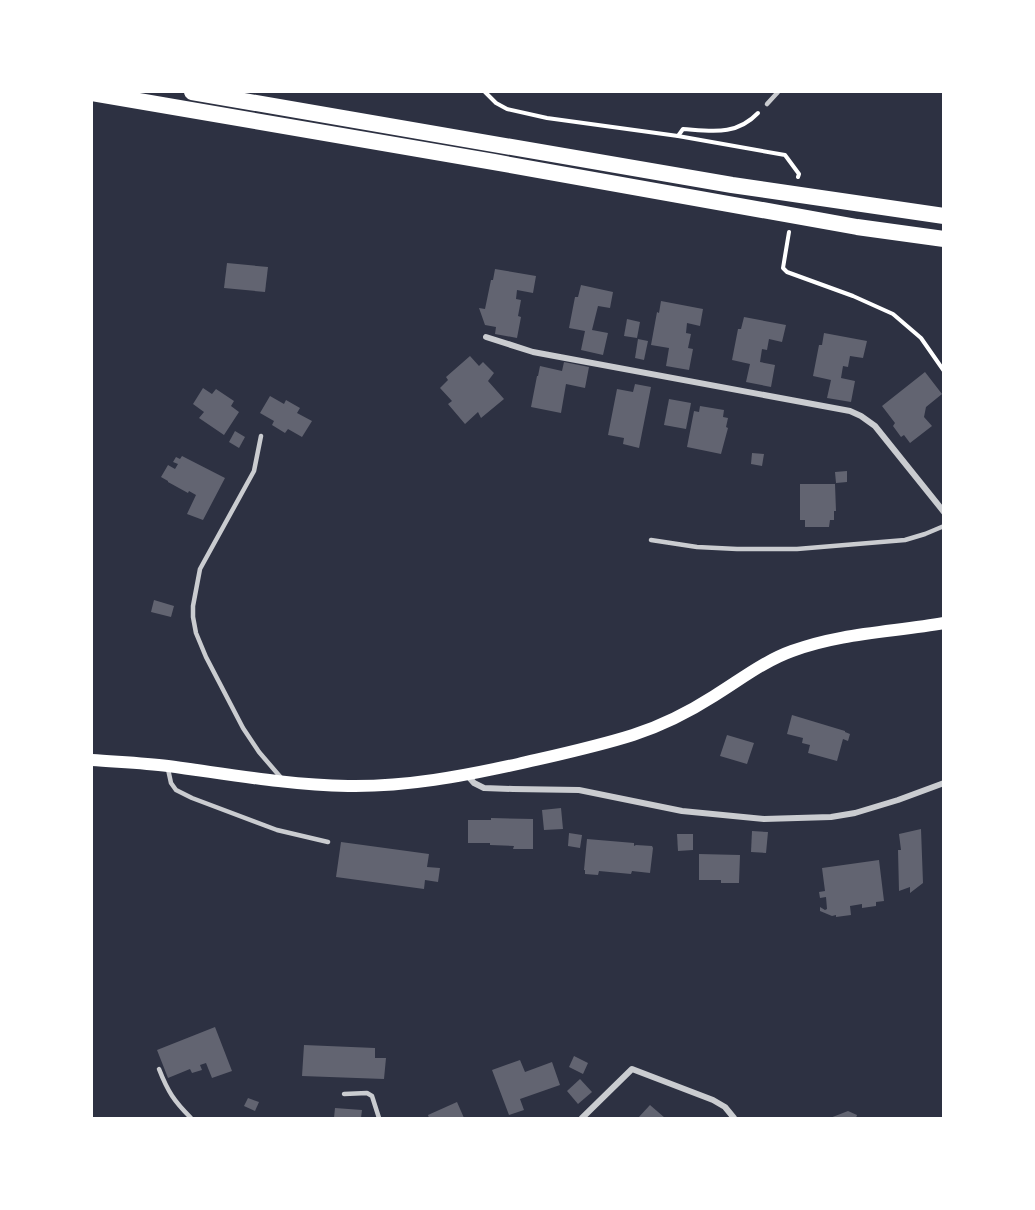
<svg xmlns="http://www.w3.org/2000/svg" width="1035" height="1210" viewBox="0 0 1035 1210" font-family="'Exo 2',sans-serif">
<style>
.building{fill:#626471}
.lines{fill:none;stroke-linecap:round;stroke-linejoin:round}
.path{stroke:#fff;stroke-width:4}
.service{stroke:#caccd0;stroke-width:4.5}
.minor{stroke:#caccd0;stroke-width:6}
.secondary{stroke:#fff;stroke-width:12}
.trunk{stroke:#fff;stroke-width:16}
</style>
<rect width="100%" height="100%" fill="#2d3142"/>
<g class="building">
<path d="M227,263L268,267L265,292L224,288Z"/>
<path d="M495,269L536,276L533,293L517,290L516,299L521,300L518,316L521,317L517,338L495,334L496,327L485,325L479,308L485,309L491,280H493Z"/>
<path d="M581,285L613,292L610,308L598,306L592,330L608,333L603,355L581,350L585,331L569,328L575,297H578Z"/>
<path d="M661,301L703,309L700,326L687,323L686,333L691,334L688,348L693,349L689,370L666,366L669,348L651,345L657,312L659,313Z"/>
<path d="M744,317L786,325L782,342L769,339L767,350L762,349L760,362L775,365L771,387L746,382L750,364L732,360L738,329H741Z"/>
<path d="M627,319L640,322L637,338L624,336Z"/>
<path d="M824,333L867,341L863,358L850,356L848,367L843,366L841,378L855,381L851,402L827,398L831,380L813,376L819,345H822Z"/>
<path d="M638,339L648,341L644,360L635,358Z"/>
<path d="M470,356L479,366L483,362L494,373L488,381L504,399L481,418L478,412L465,424L448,404L452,401L440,388L448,380L446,377Z"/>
<path d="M564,362L589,367L585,388L566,384L561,413L531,407L537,376H538L540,366L562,371Z"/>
<path d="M925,372L942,394L926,407L924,417L932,426L910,443L904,435L901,437L893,426L895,423L882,406Z"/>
<path d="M635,384L651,387L639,448L623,444L624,438L608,435L617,389L633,392Z"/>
<path d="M203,388L212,394L216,389L234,401L231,406L239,412L224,435L199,418L204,412L193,404Z"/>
<path d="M270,396L284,404L286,400L300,408L297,413L312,421L302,437L288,429L285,433L272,425L274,421L260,413Z"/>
<path d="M669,399L691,403L686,429L664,425Z"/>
<path d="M700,406L724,410L723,417L728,418L726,427L728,428L721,454L687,447L694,411L699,412Z"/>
<path d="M235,431L245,437L239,448L229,442Z"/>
<path d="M752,453L764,454L762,466L751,464Z"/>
<path d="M182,456L225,478L203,520L187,514L196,495L189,491L188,493L168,482V481L161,477L168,465L175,469L178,464L173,462L176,457L180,459Z"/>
<path d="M847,471V482L836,483L835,472Z"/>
<path d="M800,484H835L836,511H834V520H830L829,527H805V520H800Z"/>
<path d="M154,600L174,606L171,617L151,612Z"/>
<path d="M792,715L845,731V732L850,734L848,741L843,739L837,761L808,753L810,745L802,743L803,738L787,734Z"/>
<path d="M727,735L754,743L747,764L720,756Z"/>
<path d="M561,808L563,829L544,830L542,810Z"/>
<path d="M491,818L533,819V849H513L514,846L490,845V843H468V820H491Z"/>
<path d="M921,829L923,883L910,893V887L899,891L898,850H901L899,834Z"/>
<path d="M752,831L768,832L766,853L751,852Z"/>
<path d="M569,833L582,835L580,848L568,846Z"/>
<path d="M677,834H693V850L678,851Z"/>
<path d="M587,839L634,843V846L636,845L652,846L653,848L650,873L632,871L631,874L599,871L598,875L585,874V870H584Z"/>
<path d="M341,842L429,854L427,867L440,868L438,882L425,880L424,889L336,877Z"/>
<path d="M699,854L740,855L739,883H721V880H699Z"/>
<path d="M879,860L884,901L876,902V906L862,908V904L850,906L851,915L836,917V915L832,916L820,911V907L825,910L827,909L826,897L820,898L819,892L825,891L822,868Z"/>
<path d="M215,1027L232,1071L212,1078L206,1063L200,1065L202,1070L192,1073L190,1069L168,1078L157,1050Z"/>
<path d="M304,1045L375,1048V1058H386L384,1079L302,1076Z"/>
<path d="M574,1056L588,1063L583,1074L569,1067Z"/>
<path d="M520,1060L525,1072L552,1062L560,1085L520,1099L524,1110L509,1115L492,1070Z"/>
<path d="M580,1079L592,1092L578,1104L567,1091Z"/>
<path d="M248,1098L259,1102L255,1111L244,1106Z"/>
<path d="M457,1102L464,1118H429L428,1115Z"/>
<path d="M650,1105L665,1118H638Z"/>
<path d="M335,1108L362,1110L361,1118H334Z"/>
<path d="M848,1111L857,1115L856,1118H830Z"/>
</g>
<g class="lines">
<g class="path">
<path d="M485,92L496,103L507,109L547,118L678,136L785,155L799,174L798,177"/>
<path d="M678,136L683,129C712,131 736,136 758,113"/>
<path d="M789,232L783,268L787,272L853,296L893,314L921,338L944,371"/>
</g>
<g class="service">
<path d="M767,104L778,92"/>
<path d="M261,436L254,471L200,569L193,606V617L196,633L206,657L243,728L259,752L283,780"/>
<path d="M651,540L697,547L737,549H797L905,540L925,534L944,526"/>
<path d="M168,769L171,783L176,790L192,798L277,830L328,842"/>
<path d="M159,1069C168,1092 174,1101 191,1118"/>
<path d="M344,1094L367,1093L372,1096L379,1118"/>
</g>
<g class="minor">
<path d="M486,337L533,352L850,411L861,416L875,426L944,512"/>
<path d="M467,775L474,783L484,788L513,789L579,790L682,811L764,819L831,817L855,813L898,800L944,783"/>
<path d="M582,1118L632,1069L713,1100L725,1107L734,1118"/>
</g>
<path class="secondary" d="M92,760C117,762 143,763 168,766C228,774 288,785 348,786C406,787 463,776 518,764C557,755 595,747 633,735C661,726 689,712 714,696C740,680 764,661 792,651C840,633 893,632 944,623"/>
<g class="trunk">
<path d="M192,92L732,185L944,216"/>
<path d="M92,93L494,162L857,227L944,239"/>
</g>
</g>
<rect width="1035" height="1210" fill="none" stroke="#ffffff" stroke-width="186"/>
</svg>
